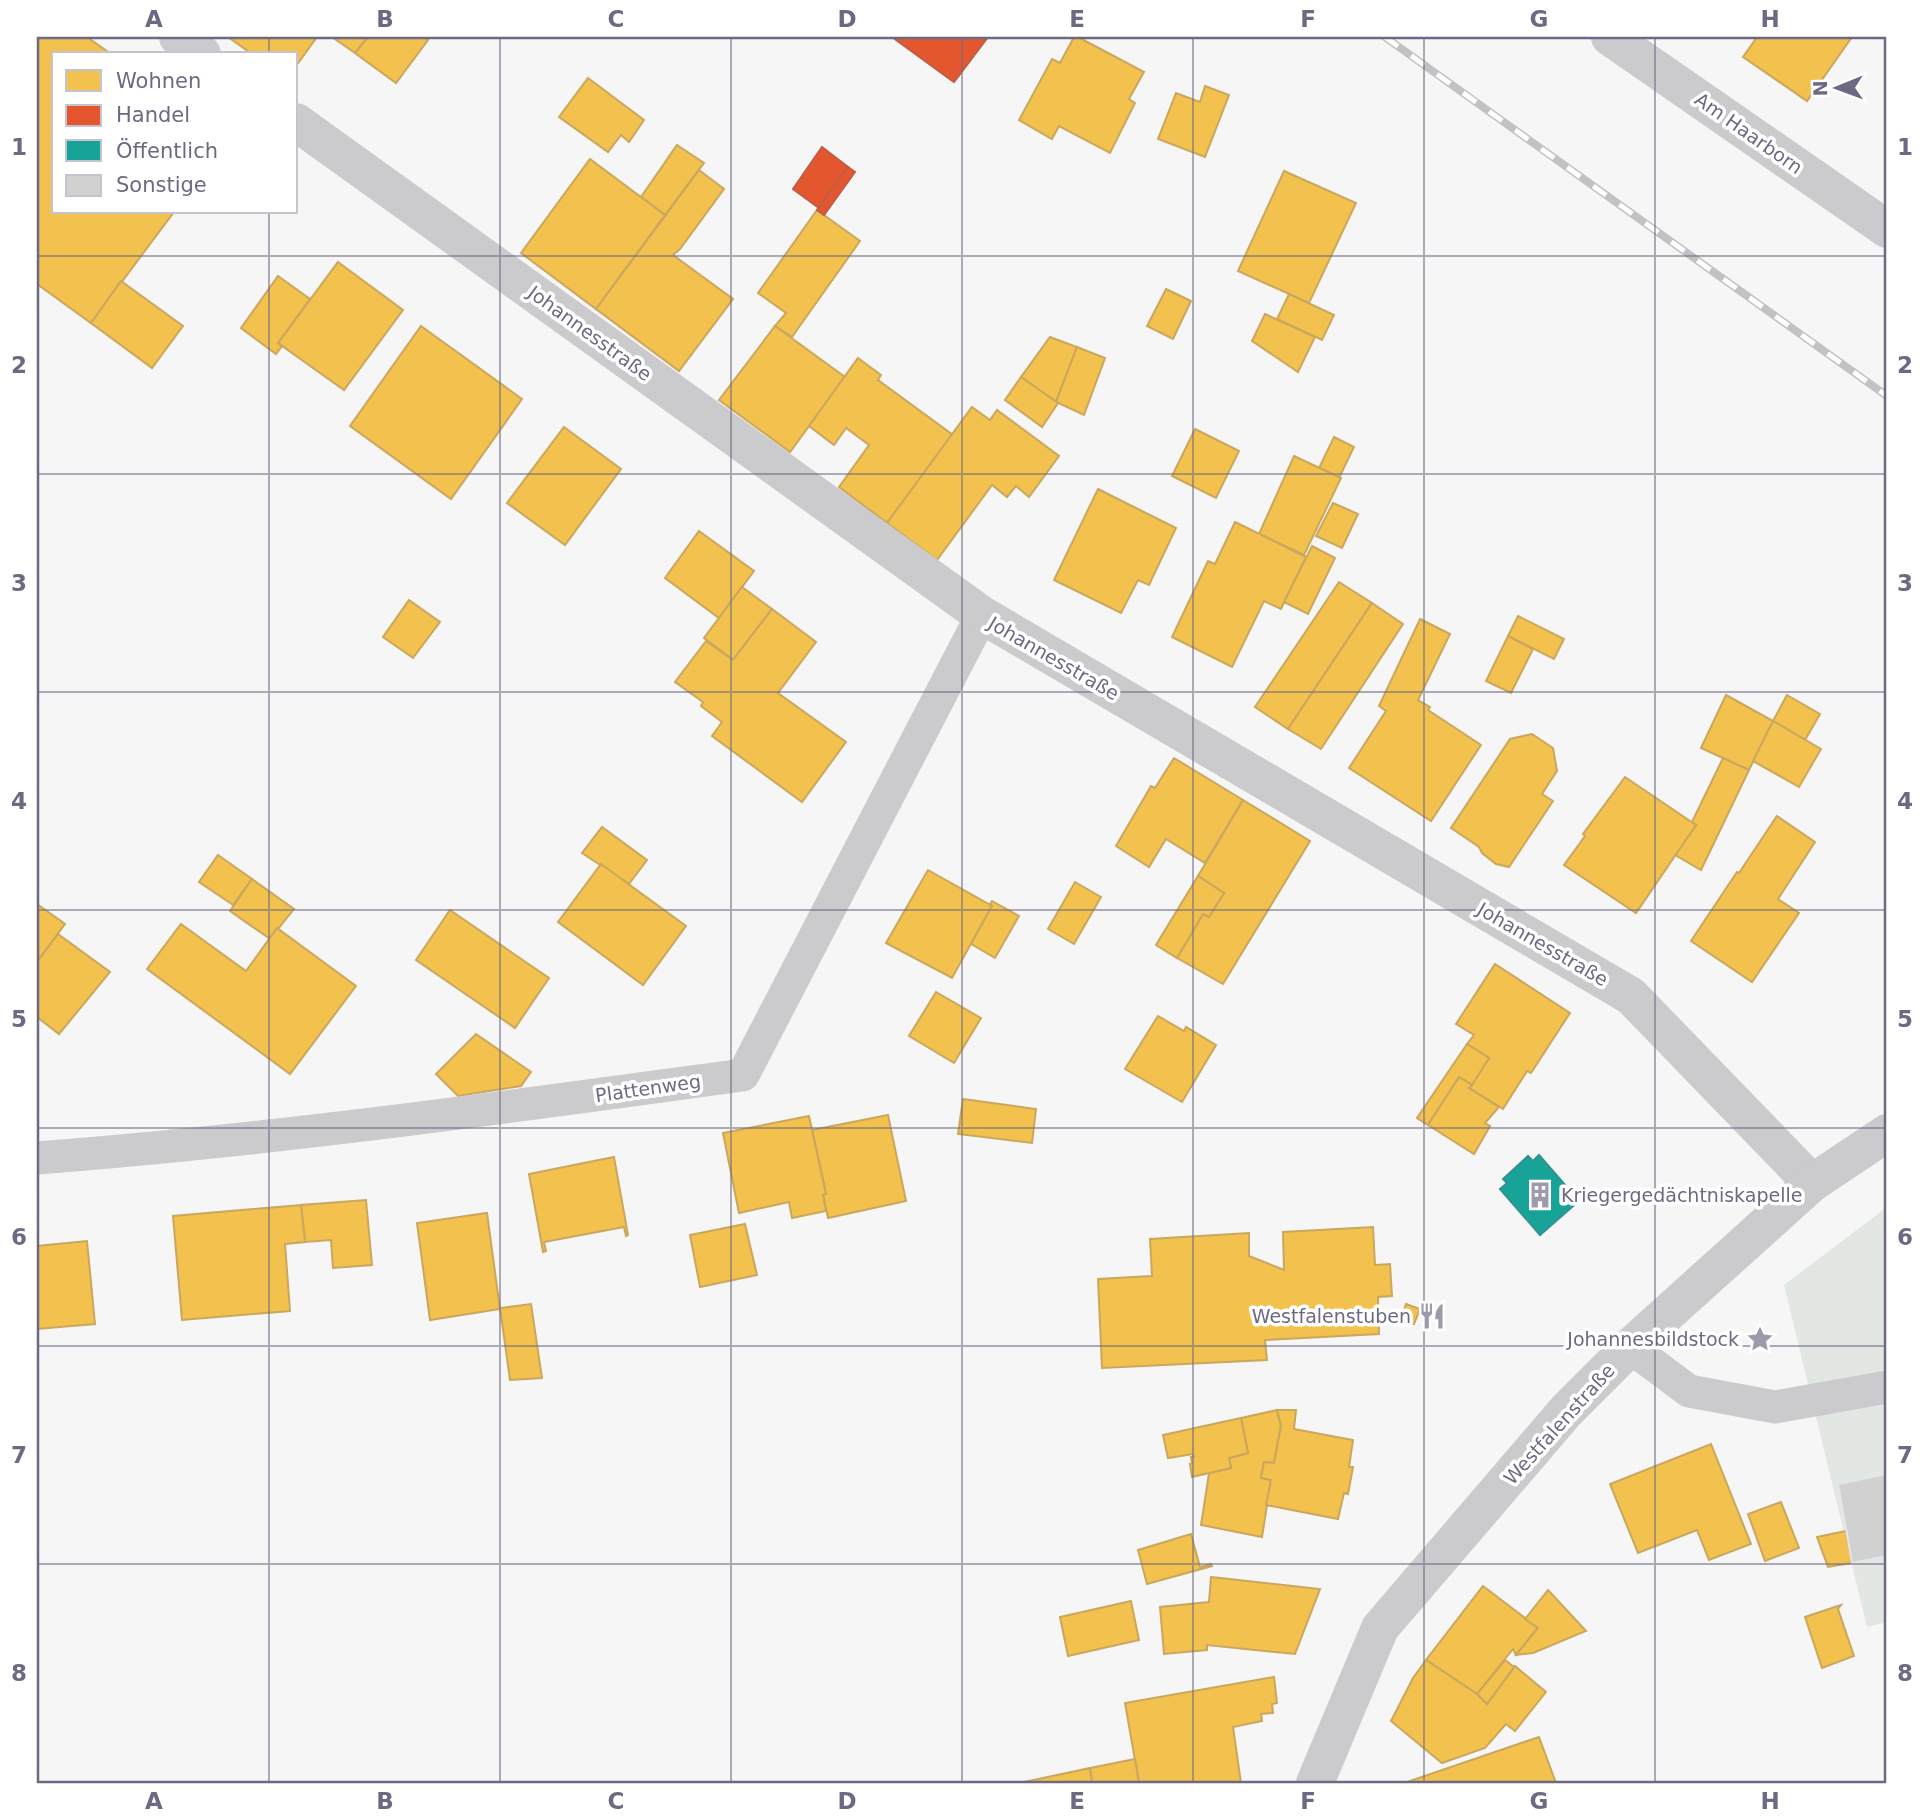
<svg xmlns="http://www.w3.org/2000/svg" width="1924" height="1820" viewBox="0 0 1924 1820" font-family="'DejaVu Sans',sans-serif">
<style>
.green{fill:#e3e7e4}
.homes{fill:#f2c14e;stroke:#caa75e;stroke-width:2}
.shops{fill:#e4572e;stroke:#c15c47;stroke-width:2}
.public{fill:#17a398;stroke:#319291;stroke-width:2}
.building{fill:#d1d1d2;stroke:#e5e6e5;stroke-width:2}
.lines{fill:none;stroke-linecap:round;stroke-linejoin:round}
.service{stroke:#cbcbcd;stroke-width:33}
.minor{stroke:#cbcbcd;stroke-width:38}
.rail-casing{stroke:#c2c2c4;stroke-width:8}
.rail{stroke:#fff;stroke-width:5;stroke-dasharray:16;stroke-linecap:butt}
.grid{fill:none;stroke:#6e6982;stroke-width:2;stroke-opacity:0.55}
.labels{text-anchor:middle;stroke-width:7;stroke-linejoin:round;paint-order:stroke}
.street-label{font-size:19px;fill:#6e6982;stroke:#fff}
.poi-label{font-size:19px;fill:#6e6982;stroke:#fff;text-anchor:end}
.neatline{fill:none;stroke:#6e6982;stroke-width:2.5}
.grid-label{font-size:23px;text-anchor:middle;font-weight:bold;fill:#6e6982}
</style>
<rect width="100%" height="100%" fill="#f5f6f5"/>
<path class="green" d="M1887,1207V1622L1867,1627L1784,1285Z"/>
<g class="homes">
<path d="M37,37H87L111,54H54V212H174L91,323L37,284Z"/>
<path d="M228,37H317L296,66V54H252Z"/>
<path d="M332,37H368L355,53Z"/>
<path d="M368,37H424L428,40L396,83L355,53Z"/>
<path d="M1074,37H1078L1144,72L1129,99L1135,103L1110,153L1059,126L1052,139L1019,120L1052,59L1060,63Z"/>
<path d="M1757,37H1852L1807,101L1743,57Z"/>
<path d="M588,78L644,120L629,142L621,135L608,152L559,117Z"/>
<path d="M1205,86L1229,95L1205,157L1158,139L1176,93L1200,102Z"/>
<path d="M677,145L704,163L665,215L641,197Z"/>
<path d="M590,159L665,215L596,309L521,253Z"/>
<path d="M699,170L724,189L680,249L673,255L733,299L679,371L596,309Z"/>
<path d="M1284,171L1356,203L1309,303L1238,271Z"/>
<path d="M817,210L860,241L792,337L775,326L786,313L758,293Z"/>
<path d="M338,262L403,310L344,390L278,343Z"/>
<path d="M278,276L310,299L278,343L282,346L276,354L241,328Z"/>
<path d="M121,281L183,326L152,368L91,323Z"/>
<path d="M1166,289L1191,301L1173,339L1147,326Z"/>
<path d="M1289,294L1334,315L1322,340L1277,319Z"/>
<path d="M1265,314L1315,337L1298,372L1252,341Z"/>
<path d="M421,326L522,399L451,499L350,426Z"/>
<path d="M775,326L845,377L790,452L719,400Z"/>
<path d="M1050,337L1077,347L1056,402L1021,377Z"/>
<path d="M1077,347L1105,358L1084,415L1056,402Z"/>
<path d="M858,358L881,375L878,380L953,435L887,523L839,487L869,445L846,428L834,445L809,426Z"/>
<path d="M1021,377L1058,403L1042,427L1005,400Z"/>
<path d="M972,407L990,420L997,410L1059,456L1029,497L1016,486L1007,497L992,485L937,560L887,523Z"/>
<path d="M564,427L621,469L565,545L507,503Z"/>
<path d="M1195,429L1239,451L1216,498L1172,476Z"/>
<path d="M1334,437L1354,447L1339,478L1319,468Z"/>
<path d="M1294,456L1341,478L1304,555L1259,534Z"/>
<path d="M1098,489L1176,528L1149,585L1138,580L1121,613L1054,580Z"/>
<path d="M1333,503L1358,514L1342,548L1316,536Z"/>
<path d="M1235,522L1306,557L1281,609L1264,601L1232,667L1172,637L1208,561L1215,564Z"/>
<path d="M699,531L754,571L719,618L665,578Z"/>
<path d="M1312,546L1335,558L1308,614L1284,602Z"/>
<path d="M1339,582L1372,603L1288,729L1255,707Z"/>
<path d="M742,587L772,609L733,660L704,638Z"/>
<path d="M409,600L440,622L413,658L383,637Z"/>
<path d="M1372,603L1403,624L1321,749L1288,729Z"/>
<path d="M772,609L816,642L778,693L846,742L802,802L712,736L722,722L701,706L703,702L675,682L706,641L733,660Z"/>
<path d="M1518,616L1564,639L1554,659L1508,636Z"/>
<path d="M1420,619L1450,634L1418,700L1430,707L1428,710L1481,745L1431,821L1349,768L1386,711L1379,706Z"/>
<path d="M1508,636L1533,649L1511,693L1486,681Z"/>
<path d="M1726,695L1773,721L1749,770L1701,748Z"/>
<path d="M1787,695L1820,714L1805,740L1773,721Z"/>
<path d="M1773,721L1821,749L1799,787L1753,761Z"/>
<path d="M1532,734L1553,748L1557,771L1542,794L1553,801L1509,867L1496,864L1482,853L1479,847L1451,828L1510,739Z"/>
<path d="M1174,758L1243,800L1205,863L1166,839L1149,867L1116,846L1151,786L1155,788Z"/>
<path d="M1723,758L1749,770L1701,870L1675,855L1696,825L1692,822Z"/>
<path d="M1625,777L1696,825L1636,913L1564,865L1585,836L1583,834Z"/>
<path d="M1243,800L1310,841L1223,984L1177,958L1203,914L1209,917L1224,893L1198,876Z"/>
<path d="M1777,816L1815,842L1778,899L1799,913L1752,982L1691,941L1737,872L1739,873Z"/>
<path d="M602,827L647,860L629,884L582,853Z"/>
<path d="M218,855L252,879L233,905L199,882Z"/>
<path d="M601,864L686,926L643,985L558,922Z"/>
<path d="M928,870L992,906L952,978L886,943Z"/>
<path d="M1198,876L1224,893L1209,917L1203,914L1177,958L1156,945Z"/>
<path d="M252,879L294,909L270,939L230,911Z"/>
<path d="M1075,882L1101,897L1074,944L1048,929Z"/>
<path d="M992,901L1019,916L995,958L971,944L992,906L990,904Z"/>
<path d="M37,904L65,924L37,962Z"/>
<path d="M450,910L549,978L515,1028L416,960Z"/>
<path d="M181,924L246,971L277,928L356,986L290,1074L147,969Z"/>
<path d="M58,934L110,972L59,1034L37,1017V962Z"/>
<path d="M1495,964L1570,1013L1531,1073L1527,1071L1503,1109L1469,1088L1489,1058L1467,1044L1474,1035L1456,1024Z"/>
<path d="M936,992L981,1018L954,1063L909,1036Z"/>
<path d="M1158,1016L1184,1031L1186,1027L1216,1045L1182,1102L1125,1069Z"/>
<path d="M476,1034L531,1072L521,1086L458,1096L436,1074Z"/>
<path d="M1467,1044L1489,1058L1472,1085L1459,1077L1428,1125L1417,1118Z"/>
<path d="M1459,1077L1472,1085L1469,1088L1499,1107L1485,1123L1490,1126L1474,1154L1428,1125Z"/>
<path d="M963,1099L1036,1109L1032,1143L958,1134Z"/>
<path d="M888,1115L906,1201L828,1218L823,1195L826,1194L812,1130Z"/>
<path d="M809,1116L826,1194L823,1195L826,1211L792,1218L789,1202L739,1213L723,1133Z"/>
<path d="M614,1157L628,1235L626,1236L624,1227L544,1242L546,1251L543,1252L529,1174Z"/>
<path d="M366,1200L372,1265L333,1268L331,1240L305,1242L301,1205Z"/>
<path d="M301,1205L305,1242L285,1244L290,1311L182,1320L173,1216Z"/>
<path d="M487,1213L500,1309L430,1320L417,1223Z"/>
<path d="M745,1224L757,1275L700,1287L690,1235Z"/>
<path d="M1373,1227L1375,1265L1390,1264L1392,1296L1378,1297L1379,1334L1265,1340L1267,1360L1102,1368L1098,1279L1152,1276L1150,1239L1249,1233V1256L1284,1270L1283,1232Z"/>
<path d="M87,1241L95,1324L37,1329V1246Z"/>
<path d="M531,1304L542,1378L510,1380L500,1308Z"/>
<path d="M1406,1304L1420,1309L1414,1324L1401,1320Z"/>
<path d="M1277,1410L1281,1426L1274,1463L1264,1462L1261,1478L1271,1480L1262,1537L1201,1525L1209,1473L1231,1468L1229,1458L1248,1453L1241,1418Z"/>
<path d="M1277,1410H1296L1294,1429L1353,1440L1349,1467H1353L1348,1494L1344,1493L1338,1519L1266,1505L1271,1480L1261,1478L1264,1462L1274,1463L1281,1426Z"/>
<path d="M1241,1418L1248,1453L1229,1458L1231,1468L1192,1477L1190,1464H1192L1191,1457H1194L1193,1454L1168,1458L1163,1435Z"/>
<path d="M1711,1444L1751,1544L1709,1560L1697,1530L1638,1553L1610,1484Z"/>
<path d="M1781,1502L1799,1548L1765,1561L1748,1514Z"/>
<path d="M1846,1531L1852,1563L1828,1567L1817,1537Z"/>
<path d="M1191,1534L1200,1567L1211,1564L1212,1566L1147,1584L1138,1550Z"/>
<path d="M1211,1577L1320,1589L1295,1654L1207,1645V1650L1164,1654L1160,1607L1209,1602Z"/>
<path d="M1483,1586L1538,1628L1516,1655L1513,1649L1477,1694L1426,1660Z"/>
<path d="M1548,1590L1586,1631L1533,1653L1516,1655L1538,1628L1525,1619Z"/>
<path d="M1131,1601L1139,1640L1068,1656L1060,1617Z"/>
<path d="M1841,1605L1838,1609L1854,1656L1822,1668L1805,1617Z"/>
<path d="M1426,1660L1477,1694L1487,1704L1515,1666L1546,1692L1515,1731L1506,1724L1485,1748L1442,1763L1391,1721L1413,1678Z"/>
<path d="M1505,1660L1514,1667L1487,1704L1477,1694Z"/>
<path d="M1274,1677L1277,1703L1272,1704L1273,1713L1261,1714L1262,1721L1233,1727L1241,1783H1139L1125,1703Z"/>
<path d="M1539,1737L1556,1783H1404Z"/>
<path d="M1135,1759L1139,1783H1092L1090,1768Z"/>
<path d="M1090,1768L1092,1783L1024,1782Z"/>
</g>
<g class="shops">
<path d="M892,37H988L954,82Z"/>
<path d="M822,147L848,167L819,208L793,189Z"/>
<path d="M848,167L855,172L824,215L817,210Z"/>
</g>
<path class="public" d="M1539,1155L1579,1201L1540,1235L1500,1189L1507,1183L1503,1179L1528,1156L1533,1161Z"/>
<path class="building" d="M1887,1474V1556L1852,1563L1838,1484Z"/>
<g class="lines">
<g class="service">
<path d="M37,1158C273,1140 508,1107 743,1075L982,615"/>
<path d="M1630,1347L1689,1391L1775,1407L1887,1387"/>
</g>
<g class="minor">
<path d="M178,37L202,54"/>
<path d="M1610,37L1887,229"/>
<path d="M296,122L982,615L1631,996L1812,1183"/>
<path d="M1315,1783L1380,1628L1566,1411L1630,1347L1812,1183L1887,1133"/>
</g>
<g class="rail-casing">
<path id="rail" d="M1385,37L1887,396"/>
</g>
<use href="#rail" class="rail"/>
</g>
<path class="grid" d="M269,37V54M500,37V1783M731,37V1783M962,37V1783M1193,37V1783M1424,37V1783M1655,37V1783M269,212V1783M37,256H1887M37,474H1887M37,692H1887M37,910H1887M37,1128H1887M37,1346H1887M37,1564H1887"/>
<defs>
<g id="building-bare" transform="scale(2.1)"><path d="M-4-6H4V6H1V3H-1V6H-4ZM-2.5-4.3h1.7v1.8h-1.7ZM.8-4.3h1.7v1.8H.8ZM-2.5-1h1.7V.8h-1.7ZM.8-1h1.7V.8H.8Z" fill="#9d9aaa" stroke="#fff" stroke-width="2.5" paint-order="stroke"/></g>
<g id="restaurant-bare" transform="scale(2.1)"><path d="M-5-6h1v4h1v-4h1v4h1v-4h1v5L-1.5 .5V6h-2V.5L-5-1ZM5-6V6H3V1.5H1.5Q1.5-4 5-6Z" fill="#9d9aaa" stroke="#fff" stroke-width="2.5" paint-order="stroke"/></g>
<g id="sight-bare" transform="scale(2.1)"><path d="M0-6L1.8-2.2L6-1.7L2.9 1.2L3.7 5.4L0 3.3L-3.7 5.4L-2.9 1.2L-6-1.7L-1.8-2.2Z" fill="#9d9aaa" stroke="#fff" stroke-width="2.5" paint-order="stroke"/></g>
</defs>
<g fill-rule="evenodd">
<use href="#building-bare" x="1540" y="1195"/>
<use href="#restaurant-bare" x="1432" y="1316"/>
<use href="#sight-bare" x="1760" y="1339"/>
</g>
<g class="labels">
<g class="street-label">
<text transform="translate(1749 133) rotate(35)" y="7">Am Haarborn</text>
<text transform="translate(590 333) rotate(36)" y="7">Johannesstraße</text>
<text transform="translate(1054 658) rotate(30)" y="7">Johannesstraße</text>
<text transform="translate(1543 944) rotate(30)" y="7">Johannesstraße</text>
<text transform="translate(648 1088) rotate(-8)" y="7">Plattenweg</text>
<text transform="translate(1559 1424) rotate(-48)" y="7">Westfalenstraße</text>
</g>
<g class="poi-label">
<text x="1561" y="1202" text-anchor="start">Kriegergedächtniskapelle</text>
<text x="1411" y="1323">Westfalenstuben</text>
<text x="1739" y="1346">Johannesbildstock</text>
</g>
</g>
<rect width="1924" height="1820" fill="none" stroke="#ffffff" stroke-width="77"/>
<rect x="52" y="52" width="245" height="161" fill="#ffffff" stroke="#c5c3cd" stroke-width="2"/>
<rect x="66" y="70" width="35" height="21" fill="#f2c14e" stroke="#c5c3cd" stroke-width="2"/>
<text x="116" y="88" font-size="21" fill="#6e6982">Wohnen</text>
<rect x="66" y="105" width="35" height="21" fill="#e4572e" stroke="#c5c3cd" stroke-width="2"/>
<text x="116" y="122" font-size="21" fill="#6e6982">Handel</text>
<rect x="66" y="140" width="35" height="21" fill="#17a398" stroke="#c5c3cd" stroke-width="2"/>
<text x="116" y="158" font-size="21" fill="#6e6982">Öffentlich</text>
<rect x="66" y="175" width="35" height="21" fill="#d1d1d2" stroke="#c5c3cd" stroke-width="2"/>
<text x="116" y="192" font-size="21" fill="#6e6982">Sonstige</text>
<g transform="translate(1837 88) rotate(269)" stroke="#ffffff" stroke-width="5" paint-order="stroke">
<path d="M0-5L12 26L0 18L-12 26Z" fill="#6e6982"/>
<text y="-10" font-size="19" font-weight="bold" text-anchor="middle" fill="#6e6982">N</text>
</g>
<rect x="38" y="38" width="1847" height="1744" class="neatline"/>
<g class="grid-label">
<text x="154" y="27">A</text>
<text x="385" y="27">B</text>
<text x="616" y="27">C</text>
<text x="847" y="27">D</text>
<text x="1077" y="27">E</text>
<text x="1308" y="27">F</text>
<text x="1539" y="27">G</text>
<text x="1770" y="27">H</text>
<text x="19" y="155">1</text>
<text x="1905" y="155">1</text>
<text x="19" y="373">2</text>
<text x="1905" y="373">2</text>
<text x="19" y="591">3</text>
<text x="1905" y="591">3</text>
<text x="19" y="809">4</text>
<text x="1905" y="809">4</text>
<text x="19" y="1027">5</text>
<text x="1905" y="1027">5</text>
<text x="19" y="1245">6</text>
<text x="1905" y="1245">6</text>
<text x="19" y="1463">7</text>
<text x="1905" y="1463">7</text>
<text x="19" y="1681">8</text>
<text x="1905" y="1681">8</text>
<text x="154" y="1809">A</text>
<text x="385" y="1809">B</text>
<text x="616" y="1809">C</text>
<text x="847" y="1809">D</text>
<text x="1077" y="1809">E</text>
<text x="1308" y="1809">F</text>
<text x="1539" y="1809">G</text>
<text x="1770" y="1809">H</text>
</g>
</svg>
